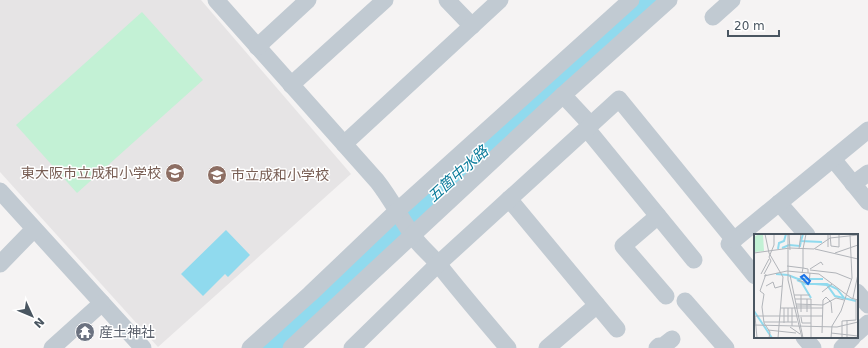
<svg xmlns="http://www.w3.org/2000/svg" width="868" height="348" viewBox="0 0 868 348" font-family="'DejaVu Sans','Noto Sans JP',sans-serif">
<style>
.education{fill:#e6e4e5}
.green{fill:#c3f1d5}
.water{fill:#90daee}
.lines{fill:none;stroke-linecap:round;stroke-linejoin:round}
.river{stroke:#90daee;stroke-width:30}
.minor{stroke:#c1cad2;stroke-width:17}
.labels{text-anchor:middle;stroke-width:3;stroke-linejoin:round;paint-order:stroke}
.education-label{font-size:14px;fill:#785e54;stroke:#fff;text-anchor:end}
.worship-label{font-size:14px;fill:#5b616d;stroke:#fff;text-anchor:start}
.water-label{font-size:15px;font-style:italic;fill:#0c7c9b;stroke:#fff}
.inset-river{fill:none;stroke:#90daee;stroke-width:2}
.inset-road{fill:none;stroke:#b1b4b9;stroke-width:1}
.view{fill:#1a73e8;fill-opacity:0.15;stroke:#1a73e8;stroke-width:2}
.inset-edge{fill:none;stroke:#4a5661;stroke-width:2}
</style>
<rect width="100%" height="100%" fill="#f5f3f3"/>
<path class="education" d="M0,0H201L351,174L158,347L0,172Z"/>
<path class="green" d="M142,12L203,80L77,193L16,125Z"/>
<path class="water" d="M226,230L250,255L228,277L225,274L203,296L181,274Z"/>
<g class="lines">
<path class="river" d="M268,348L395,229L648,0"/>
<g class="minor">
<path d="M216,0L377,181C392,200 402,221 416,240C423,249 432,256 439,265C461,293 485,321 508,348"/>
<path d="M447,0L472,26"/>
<path d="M713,17L732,0"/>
<path d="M257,47L308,0"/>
<path d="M291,85L385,0"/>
<path d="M563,95L591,125"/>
<path d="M587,129L694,260"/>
<path d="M344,144L500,0"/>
<path d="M833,159L868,202"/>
<path d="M853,184L868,173"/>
<path d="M0,191L143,348"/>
<path d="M509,199L617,329"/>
<path d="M779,203L807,235"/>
<path d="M658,216L623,246L666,296"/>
<path d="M0,264L34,229"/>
<path d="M755,276L729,244L868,130"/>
<path d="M857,292L868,305"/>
<path d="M685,301L726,348"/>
<path d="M857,333L868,323"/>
<path d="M804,337L813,348"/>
<path d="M52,348L102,303"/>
<path d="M250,348L310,294L397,211L631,0"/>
<path d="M291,348L563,95L669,0"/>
<path d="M352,348L438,264L619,99L734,240"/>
<path d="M547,348L597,305"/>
<path d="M657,348L659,346H663L672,339"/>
<path d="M842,348L853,337"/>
</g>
</g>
<defs>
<g id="school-disc" transform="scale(1)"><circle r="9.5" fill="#8d6e63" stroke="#fff"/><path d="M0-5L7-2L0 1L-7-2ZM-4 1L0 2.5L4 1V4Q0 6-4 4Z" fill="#fff"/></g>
<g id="temple-disc" transform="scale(1)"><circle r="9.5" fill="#6b7280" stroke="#fff"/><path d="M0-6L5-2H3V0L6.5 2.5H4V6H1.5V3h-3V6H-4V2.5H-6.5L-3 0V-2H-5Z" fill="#fff"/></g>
</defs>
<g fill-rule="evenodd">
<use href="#school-disc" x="175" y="173"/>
<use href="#school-disc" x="217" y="175"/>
<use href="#temple-disc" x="85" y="332"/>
</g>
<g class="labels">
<g class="education-label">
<text x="161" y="178">東大阪市立成和小学校</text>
<text x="231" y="180" text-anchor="start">市立成和小学校</text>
</g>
<g class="worship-label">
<text x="99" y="337">産土神社</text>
</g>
<g class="water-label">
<text transform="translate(458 174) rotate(-42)" y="5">五箇中水路</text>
</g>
</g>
<g transform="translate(754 234)">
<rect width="104" height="104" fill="#f5f3f3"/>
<path d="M5,0H9L10,17L1,18L0,3Z" fill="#c3f1d5"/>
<path class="inset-river" d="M49,0L47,7L68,8M28,14L35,11L46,12L47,7M24,15L25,9L30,7L32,0M22,40L34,41L44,45H69M43,46L52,50H73L83,55L91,65M48,49L57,64M61,50L73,51L81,62L102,67M0,77L18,104"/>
<path class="inset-road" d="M11,0L15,19L29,43L24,104M34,0V46L48,104M35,0L36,16M74,0V13M76,0L77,12L85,13V0M45,15L47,0M49,15L52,0M49,15V34L54,35V39M61,15L104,25M0,19L36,14L60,15L76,4L104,1M81,19L104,11M33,32L49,34L48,39M56,35L67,28L69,31M56,36L82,39L97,45M7,40L15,25M10,40L17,27L15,23L20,11V0M12,40L6,57L10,60L8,73L10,89L16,98L15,104M36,41L49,104M10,42L33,37L65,40L97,64L104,66M44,46L55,50L56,39M12,52L19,48L21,54L28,52M68,58L78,50M40,61H56M47,61V78M99,64L104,40M41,65H57V104M69,66L72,63L77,68L78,79M42,70L69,71L82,64L90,66M42,72H57M26,74H69M38,74V92M53,78V65M0,82H69M1,82L3,104M47,83L48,89H57M102,86V66M10,88H43M34,88V74M30,89V74M0,91L83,93L104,88M36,93L46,100M14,96L42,99M68,99L69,66M77,99L104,102M77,104L78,92L87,77L98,44L96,0M88,104V87L102,86M93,104V86"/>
<path class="view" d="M50,41L56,47L54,50L47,43Z"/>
<rect width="104" height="104" class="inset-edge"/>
</g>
<g transform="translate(32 316) rotate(134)" stroke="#ffffff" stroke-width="3" paint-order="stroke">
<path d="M0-3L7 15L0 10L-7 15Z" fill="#4a5661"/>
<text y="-6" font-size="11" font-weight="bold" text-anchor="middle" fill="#4a5661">N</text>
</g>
<path d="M728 30v6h51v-6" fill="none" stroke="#4a5661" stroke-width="2"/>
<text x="734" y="30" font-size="12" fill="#4a5661" stroke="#ffffff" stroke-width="3" paint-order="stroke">20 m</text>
</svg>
